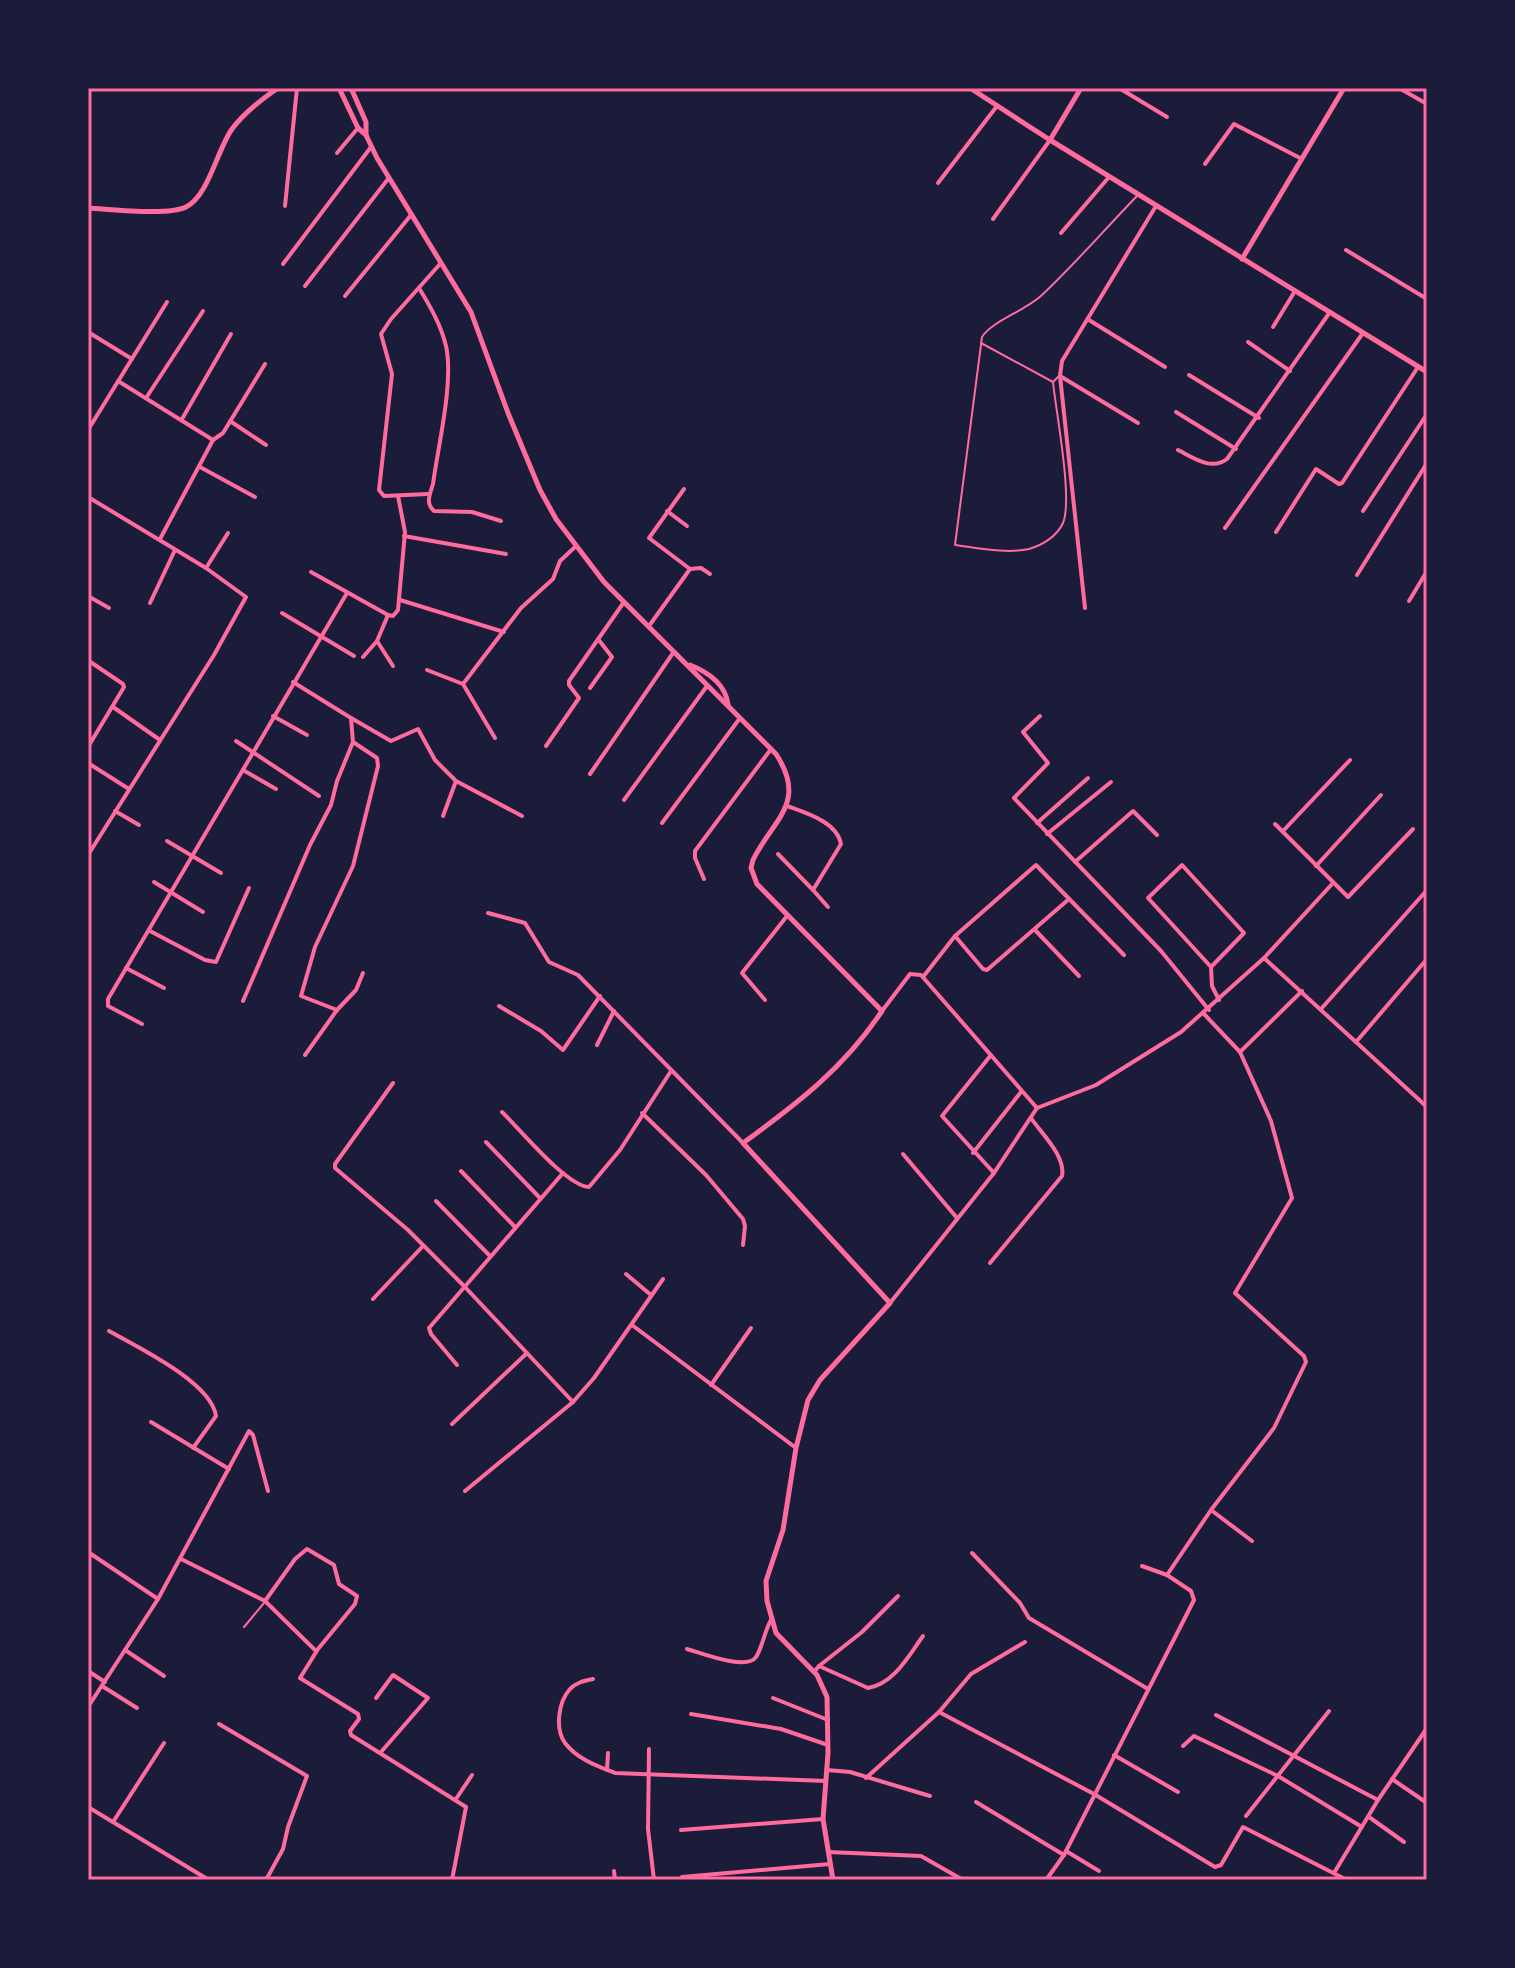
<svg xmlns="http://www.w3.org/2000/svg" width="1515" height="1968" viewBox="0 0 1515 1968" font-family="'Noto Sans',sans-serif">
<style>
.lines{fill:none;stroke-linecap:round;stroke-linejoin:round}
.service{stroke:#ff6b9d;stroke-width:2}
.minor{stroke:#ff6b9d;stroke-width:4}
.tertiary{stroke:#ff6b9d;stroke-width:5}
.neatline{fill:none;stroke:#ff6b9d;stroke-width:3}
</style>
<rect width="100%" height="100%" fill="#1b1b3a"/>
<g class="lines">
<g class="service">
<path d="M981,343L1053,382L1059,376"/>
<path d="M1053,382C1056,412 1073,499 1063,523C1057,536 1043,545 1029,549C1007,554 978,548 955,545L982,337C992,321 1025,311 1042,295C1075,264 1105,229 1137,196"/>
<path d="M244,1627L264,1603"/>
</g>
<g class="minor">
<path d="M1119,88L1167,117"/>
<path d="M1399,88L1427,104"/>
<path d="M337,153L358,128"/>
<path d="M1205,164L1234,124L1302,159"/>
<path d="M938,183L997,106"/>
<path d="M285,206L297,88"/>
<path d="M993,219L1050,140"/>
<path d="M1061,233L1109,177"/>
<path d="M1346,250L1427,299"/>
<path d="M283,264L371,147"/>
<path d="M305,286L388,179"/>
<path d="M419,288C430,306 441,325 446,346C454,382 438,446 433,484C430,494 425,503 434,511L472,512L501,521"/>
<path d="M345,296L411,215"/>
<path d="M1089,320L1165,367"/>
<path d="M1273,327L1295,291"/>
<path d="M88,332L132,359"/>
<path d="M1248,342L1290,371"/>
<path d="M1189,375L1259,418"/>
<path d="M1060,376L1138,423"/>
<path d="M118,381L213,440"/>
<path d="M146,398L203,311"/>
<path d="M1176,412L1236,449"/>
<path d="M182,419L231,334"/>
<path d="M230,421L266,445"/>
<path d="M88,430L167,302"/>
<path d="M1178,450C1194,458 1211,471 1227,459L1330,312"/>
<path d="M200,467L255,497"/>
<path d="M428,494L384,496L379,490L392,374L381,334L391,319L440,264"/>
<path d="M88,497L206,568L246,597L214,655L88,855"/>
<path d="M667,511L687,526"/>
<path d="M1363,511L1427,414"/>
<path d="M1225,528L1363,333"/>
<path d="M1276,532L1316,469L1339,484L1342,483L1418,367"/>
<path d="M404,536L506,554"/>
<path d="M160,539L213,440L223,433L265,364"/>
<path d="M206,568L228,533"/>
<path d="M690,569L701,568L710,574"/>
<path d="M311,572L388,615"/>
<path d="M1357,575L1427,463"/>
<path d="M88,596L109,608"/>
<path d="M400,600L504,632"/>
<path d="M1409,601L1427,571"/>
<path d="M150,603L175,550"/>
<path d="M1085,608L1060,376L1062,361L1156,206"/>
<path d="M282,613L354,656"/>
<path d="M649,626L690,569L649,538L684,489"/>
<path d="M377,641L393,666"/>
<path d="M363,657L377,641L388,615L393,616L398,610L405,532L398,496"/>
<path d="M427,670L463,684"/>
<path d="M590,688L612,657L598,639"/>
<path d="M113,707L160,740"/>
<path d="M273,716L307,735"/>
<path d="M1040,716L1023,732L1048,763L1014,798L1161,951L1209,1010"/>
<path d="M351,718L391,741L418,729L435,760L456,781L522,816"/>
<path d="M495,738L463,684L521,608L553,579L560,561L575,547"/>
<path d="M236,741L319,796"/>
<path d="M546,746L579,698L569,685V681L624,602"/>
<path d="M88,747L124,687L123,684L89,661"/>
<path d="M88,763L129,789"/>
<path d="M243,770L276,789"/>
<path d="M590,774L673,653"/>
<path d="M624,800L707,686"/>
<path d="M115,811L139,825"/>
<path d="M443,816L456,781"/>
<path d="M662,823L740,718"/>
<path d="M1037,823L1088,778"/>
<path d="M1275,824L1348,897L1413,829"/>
<path d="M1283,831L1350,760"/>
<path d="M1047,834L1111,782"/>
<path d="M167,841L221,873"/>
<path d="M778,854L813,890L841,844C837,822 806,813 787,806"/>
<path d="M1075,862L1133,811L1157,835"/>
<path d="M1316,866L1381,795"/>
<path d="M704,879L695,858V851L771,749"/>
<path d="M154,882L203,912"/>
<path d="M813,890L828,907"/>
<path d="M488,913L525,923L549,962L578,975L743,1143"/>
<path d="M1035,930L1079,976"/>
<path d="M150,931L205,960L216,962L249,888"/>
<path d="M955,936L983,969L987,970L1069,899"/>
<path d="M1264,958L1427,1107"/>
<path d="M1211,967L1244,933L1182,865L1148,898L1211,967L1212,986L1219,1000"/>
<path d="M126,968L164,988"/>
<path d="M923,977L955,936L1036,865L1124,955"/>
<path d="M765,1000L742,973L787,916"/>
<path d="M243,1001L310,845L331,805L337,781L353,742L351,718L293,682"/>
<path d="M499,1006L541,1031L563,1050L600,996"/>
<path d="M1321,1009L1427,890"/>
<path d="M337,1010L356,990L363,973"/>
<path d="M882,1011L910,974L921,975L1037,1108"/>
<path d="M142,1024L108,1006V999L347,593"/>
<path d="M1356,1042L1427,959"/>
<path d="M597,1045L614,1011"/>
<path d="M1240,1052L1302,991"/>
<path d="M305,1055L337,1010L301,996L315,947L353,866L378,766L377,758L353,742"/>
<path d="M991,1055L942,1116L994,1173"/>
<path d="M393,1083L335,1164V1168L408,1230L464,1286L573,1402L594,1378L663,1279"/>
<path d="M502,1112C520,1129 566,1186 589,1187L620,1150L671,1071"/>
<path d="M642,1113L706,1175L743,1219L745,1226L743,1245"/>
<path d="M486,1142L540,1198"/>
<path d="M973,1153L1021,1092"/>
<path d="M903,1154L957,1218"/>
<path d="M461,1171L515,1227"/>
<path d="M436,1201L490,1256"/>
<path d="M990,1263L1062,1176C1066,1156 1041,1133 1031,1118"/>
<path d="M626,1274L651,1295"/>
<path d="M373,1299L423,1246"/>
<path d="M890,1303L994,1173L1037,1108L1096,1085L1181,1032L1264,958L1333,883"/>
<path d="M632,1325L796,1448"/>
<path d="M109,1331C137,1347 211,1382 216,1416L193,1448"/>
<path d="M457,1365L431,1334L429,1328L563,1173"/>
<path d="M711,1385L751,1328"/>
<path d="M151,1422L229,1469"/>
<path d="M452,1424L527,1353"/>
<path d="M465,1491L573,1402"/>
<path d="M1211,1510L1252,1541"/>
<path d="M88,1552L158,1599"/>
<path d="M972,1553L1020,1603L1029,1618L1148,1689"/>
<path d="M181,1559L265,1601L316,1651"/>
<path d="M1167,1575L1211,1510L1274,1428L1306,1362L1304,1356L1235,1293L1292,1198L1271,1121L1240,1052L1204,1014"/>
<path d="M265,1601L295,1559L307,1549L334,1565L339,1584L357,1596L355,1604L318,1649L300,1678L358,1714L359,1719L350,1731L351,1735L466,1807L452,1880"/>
<path d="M687,1649C701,1653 747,1671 756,1657C762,1648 765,1630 771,1620"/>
<path d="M125,1650L164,1676"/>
<path d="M819,1666L862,1632L898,1596"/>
<path d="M88,1671L105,1682"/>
<path d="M814,1672L819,1666L868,1688C894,1684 909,1655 923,1636"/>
<path d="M593,1679C584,1681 577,1682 570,1689C558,1702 555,1729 565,1743C577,1759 597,1766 615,1773L826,1781"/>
<path d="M102,1686L137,1708"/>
<path d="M376,1698L393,1675L428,1698L381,1752"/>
<path d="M773,1698L828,1720"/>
<path d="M88,1707L158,1599L249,1431L253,1435L268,1491"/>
<path d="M939,1712L1094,1794L1215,1867L1221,1865L1243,1827L1347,1880"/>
<path d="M691,1714L781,1729L828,1745"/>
<path d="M1216,1715L1378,1800"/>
<path d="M219,1724L307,1776L288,1827L283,1849L266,1880"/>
<path d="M1183,1746L1194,1736L1278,1776L1362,1827"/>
<path d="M649,1749L648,1829L654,1880"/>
<path d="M1114,1755L1178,1792"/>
<path d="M607,1770L608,1753"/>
<path d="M827,1770L850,1772L930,1796"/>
<path d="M866,1778L939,1712L971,1674L1025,1642"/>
<path d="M1392,1779L1427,1803"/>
<path d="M456,1799L472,1775"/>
<path d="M976,1802L1064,1855"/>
<path d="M88,1807L209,1880"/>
<path d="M1246,1816L1329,1711"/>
<path d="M1369,1817L1404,1842"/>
<path d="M113,1822L164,1743"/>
<path d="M681,1830L823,1819"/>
<path d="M1066,1851L1099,1871"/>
<path d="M828,1852L921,1856L963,1880"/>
<path d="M614,1871L615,1880"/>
<path d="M1334,1873L1378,1800L1427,1728"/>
<path d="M682,1877L830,1864"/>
<path d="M1046,1880L1064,1855L1194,1600L1191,1591L1167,1575L1142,1566"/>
</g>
<g class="tertiary">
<path d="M339,88L358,128L366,135"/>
<path d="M351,88L366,122V135L377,158L471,312L508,413L540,490L556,519L604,582L776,754C808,803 773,819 753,860L751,868L757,884L882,1011C844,1068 798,1103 743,1143L890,1303L820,1380L808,1400L796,1448L783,1530L766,1581L767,1601L776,1633L817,1675L827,1697L828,1753L823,1819L833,1880"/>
<path d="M970,88L1050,140L1427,372"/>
<path d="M1050,140L1081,88"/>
<path d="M88,208C110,209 168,216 186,207C209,195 217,150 232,129C244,113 262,99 278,88"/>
<path d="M1242,259L1344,88"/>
<path d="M690,665C708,672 725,684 728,704"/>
</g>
</g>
<rect width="1515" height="1968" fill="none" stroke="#1b1b3a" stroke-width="180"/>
<rect x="90" y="90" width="1335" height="1788" class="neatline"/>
</svg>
